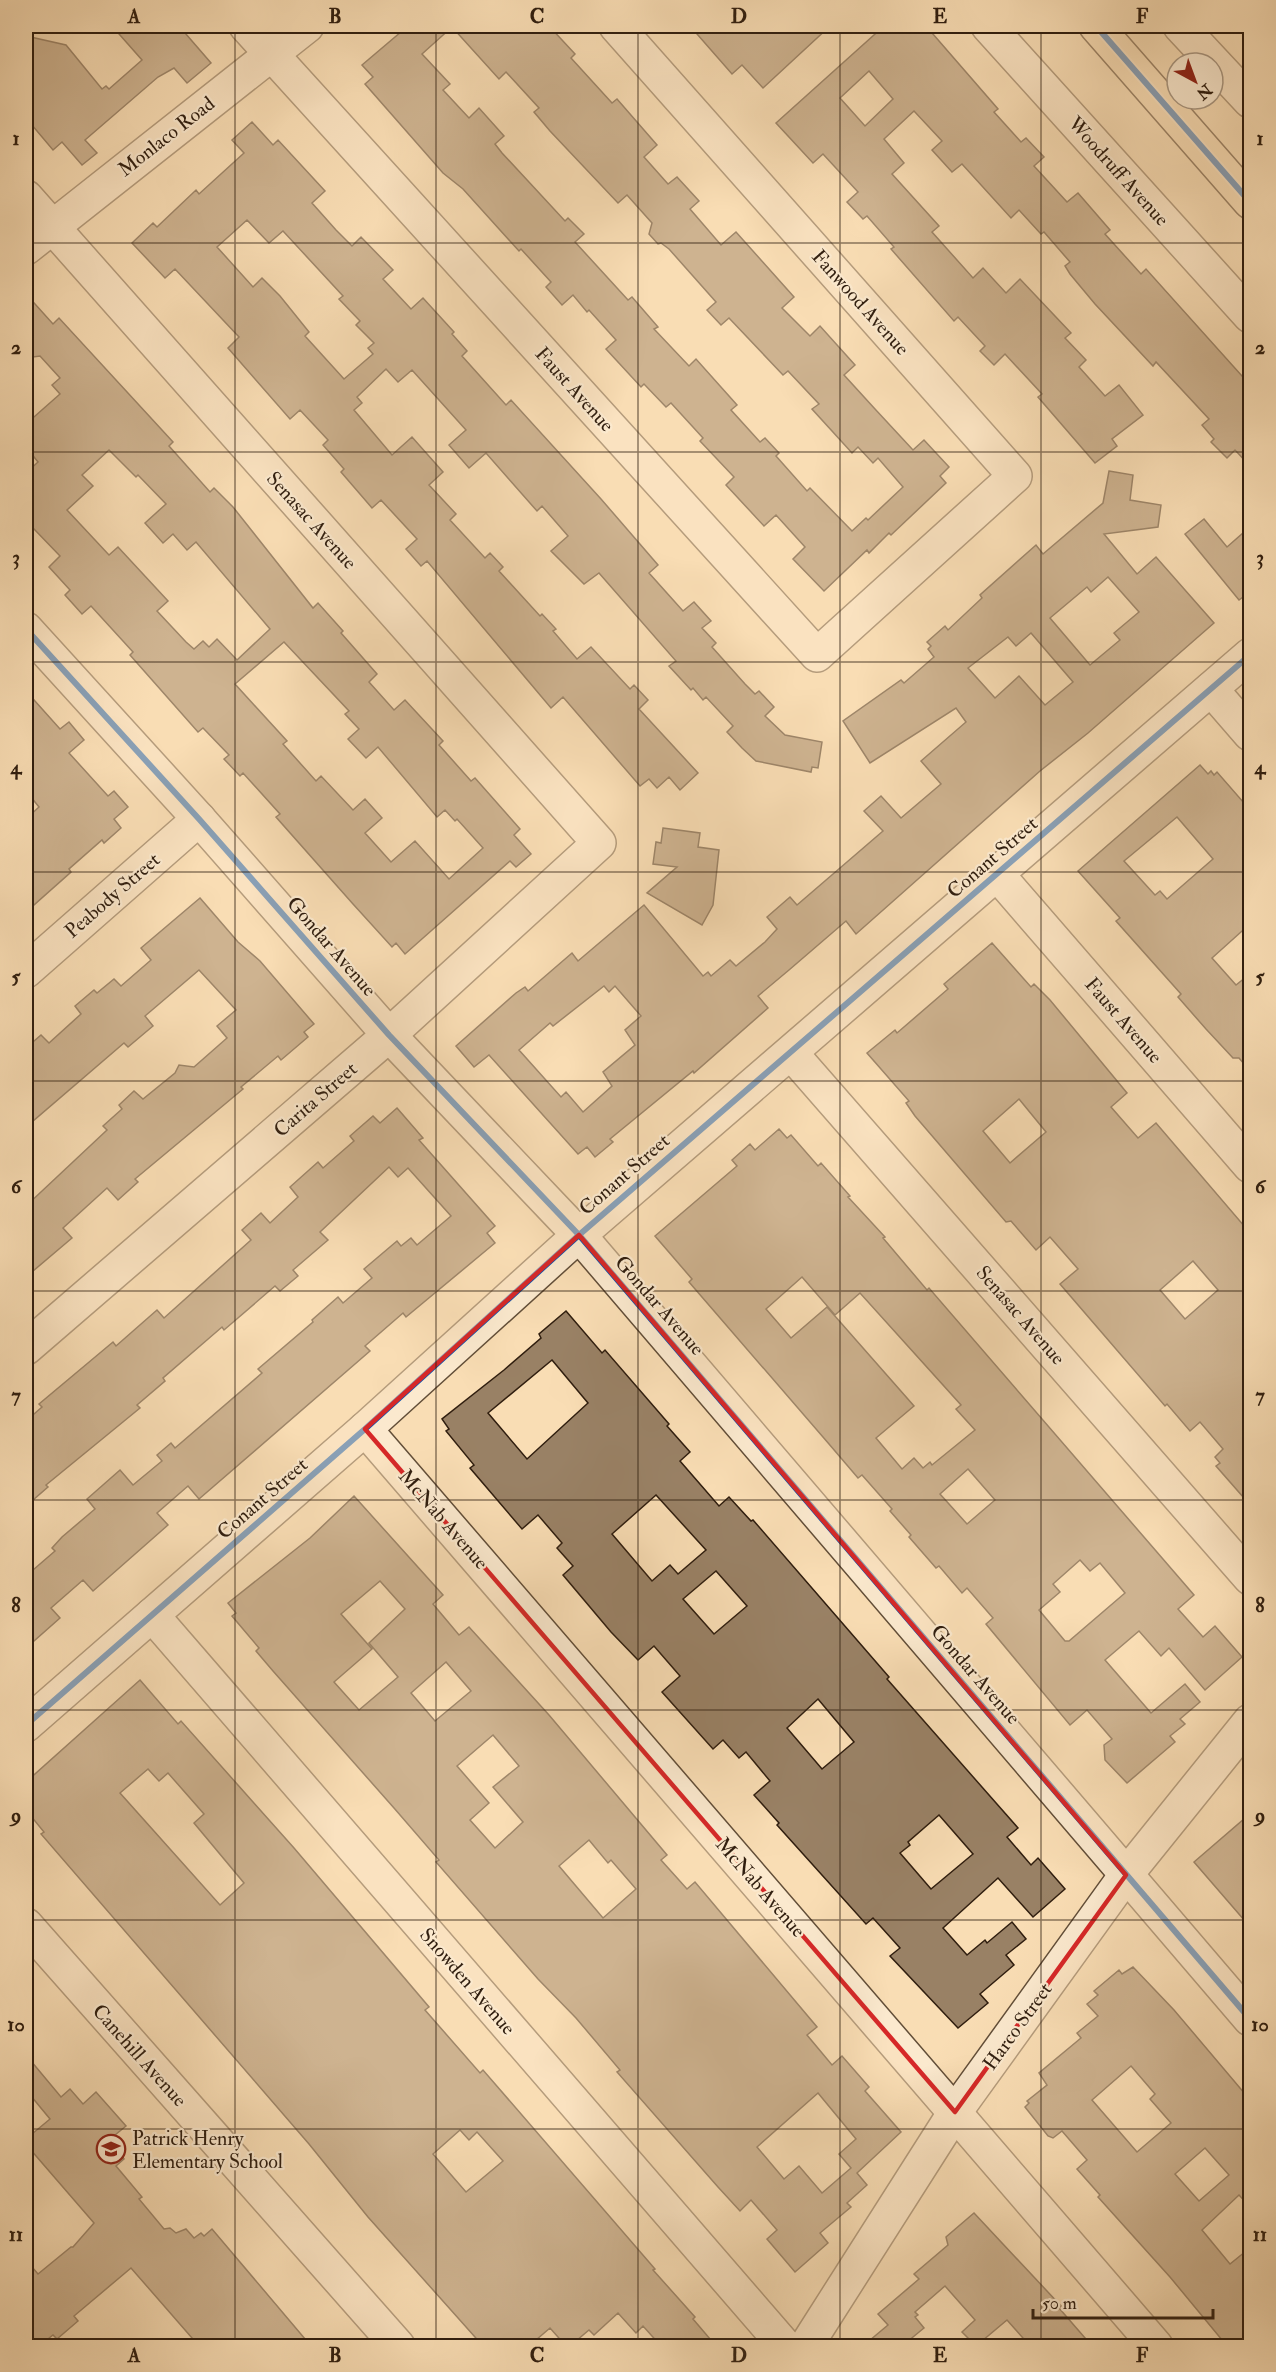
<svg xmlns="http://www.w3.org/2000/svg" width="1276" height="2372" viewBox="0 0 1276 2372" font-family="'IM FELL Double Pica',serif">
<style>
.building{fill:#998165;stroke:#301e0f;stroke-width:1.5;fill-rule:evenodd}
.lines{fill:none;stroke-linecap:round;stroke-linejoin:round}
.minor-casing{stroke:#624e38;stroke-width:36}
.major-casing{stroke:#301e0f;stroke-width:36}
.minor{stroke:#fbe9ce;stroke-width:33}
.major{stroke:#f9ddb4;stroke-width:33}
.cycleway-casing{stroke:#fbe9ce;stroke-width:10}
.cycleway{stroke:#0057b8;stroke-width:6}
.marked{fill:none;stroke:#d62828;stroke-width:4.5;stroke-linejoin:round}
.grid{fill:none;stroke:#301e0f;stroke-width:1.5;stroke-opacity:0.55}
.labels{text-anchor:middle;stroke-width:4.5;stroke-linejoin:round;paint-order:stroke}
.street-label{font-size:20px;fill:#301e0f;stroke:#fbe9ce}
.poi-label{font-size:20px;fill:#301e0f;stroke:#fbe9ce;text-anchor:start}
.neatline{fill:none;stroke:#301e0f;stroke-width:2}
.grid-label{font-size:20px;text-anchor:middle;font-weight:bold;fill:#301e0f}
</style>
<rect width="100%" height="100%" fill="#f9ddb4"/>
<filter id="stains"><feTurbulence type="fractalNoise" baseFrequency=".00333" numOctaves="4"/><feColorMatrix values="0 0 0 0 .2 0 0 0 0 .09 0 0 0 0 .02 0 0 0 .5 -.17"/></filter>
<radialGradient id="worn" r=".72"><stop offset=".6" stop-color="#630" stop-opacity="0"/><stop offset="1" stop-color="#630" stop-opacity=".3"/></radialGradient>
<g class="building">
<path d="M112,26H179L211,63L187,83L174,68L158,77L85,140L97,153L82,165L62,142L53,150L26,118V36L66,45L102,89L106,86L109,89L142,60Z"/>
<path d="M408,26H532L539,33L549,26L575,54L571,58L612,103L617,99L657,145L644,157L668,184L677,177L699,201L690,209L721,245L736,232L794,297L782,308L810,336L820,326L855,365L844,375L875,409L913,450L924,440L949,467L940,476L946,483L891,535L889,533L869,553L867,550L824,591L793,559L805,547L776,515L764,526L726,485L734,477L700,441L703,438L671,403L666,407L644,384L641,387L606,349L616,340L589,310L587,312L573,295L562,305L546,287L551,282L521,249L519,251L463,189L443,173L365,84L373,77L362,65ZM452,27L499,79L506,72L539,108L534,112L550,131L618,203L627,195L652,223L649,234L658,244L661,243L669,249L716,302L707,310L721,325L729,318L783,375L788,371L819,404L812,409L852,453L858,447L873,463L878,458L903,487L868,520L866,518L852,531L810,488L807,491L776,456L779,453L765,438L760,442L731,410L737,405L696,359L689,366L654,329L658,327L632,297L628,300L575,242L584,234L568,218L565,221L502,153L495,144L504,136L479,108L469,118L443,90L450,84L422,54Z"/>
<path d="M690,26H830L763,88L742,65L732,74Z"/>
<path d="M884,26H926L998,109L994,112L1021,142L1026,138L1044,157L1034,166L1067,202L1078,193L1110,230L1105,234L1141,274L1146,269L1251,386V467L1235,450L1227,458L1211,442L1214,439L1202,425L1209,419L1156,362L1153,366L1095,304L1070,274L1065,266L1070,262L1044,232L1041,234L1019,210L1011,218L962,164L952,172L932,150L942,141L914,111L884,139L904,163L892,174L939,226L932,232L973,278L983,268L1006,293L1020,279L1071,333L1065,338L1086,360L1079,367L1105,396L1119,385L1143,415L1112,439L1117,446L1095,463L1038,397L1042,394L1005,354L994,365L980,351L985,346L958,317L954,321L891,249L894,247L867,216L863,219L847,202L858,192L823,154L813,163L776,123ZM869,71L893,99L865,126L840,98Z"/>
<path d="M252,122L273,145L278,140L325,191L312,203L336,230L352,246L361,237L393,270L383,279L411,309L423,298L454,332L452,334L467,351L462,356L506,405L511,400L601,499L658,565L649,573L683,611L694,602L711,621L702,628L716,643L712,647L745,684L755,694L759,691L774,707L765,716L785,735L822,742L818,768L812,767L811,772L756,761L742,748L727,732L733,726L706,697L703,700L693,688L691,690L669,666L676,661L599,573L584,584L551,551L568,536L542,506L537,511L486,453L469,468L449,445L466,430L412,370L398,382L386,369L357,397L362,403L354,410L392,455L412,437L443,472L429,485L456,514L450,520L485,558L490,553L503,567L499,571L540,616L542,614L556,629L553,631L577,659L591,647L630,689L634,685L648,700L639,709L698,773L680,790L669,777L657,788L649,779L640,786L563,697L551,708L427,561L421,566L406,549L417,539L381,500L372,508L341,472L344,469L323,445L328,440L300,410L290,419L228,348L239,337L175,269L165,278L132,243L153,223L157,227L196,190L199,194L244,153L232,140ZM247,220L269,243L283,231L343,296L339,299L360,321L356,325L374,343L368,348L373,354L344,379L305,336L309,332L280,296L262,278L253,287L217,247Z"/>
<path d="M26,294L53,324L59,318L173,442L169,446L210,492L214,488L233,507L313,608L318,603L343,631L341,633L377,674L369,682L394,710L405,700L443,741L439,745L471,781L475,778L520,829L514,835L531,854L516,867L510,861L405,954L396,943L392,947L353,904L276,817L280,814L243,773L240,776L224,759L229,755L203,728L198,732L130,655L133,652L91,606L82,614L65,595L70,590L49,567L60,556L34,529L26,536V473L38,462L26,447V424L60,394L52,385L60,378L40,356L26,358ZM109,450L136,477L138,475L166,504L145,523L163,543L173,534L187,550L196,542L270,629L237,660L217,639L209,647L203,641L194,649L186,642L157,611L168,601L118,547L109,555L67,510L93,486L82,475ZM284,642L349,711L345,714L359,729L348,739L366,758L378,747L437,817L445,810L455,821L457,819L483,848L449,879L415,841L391,862L365,833L382,818L365,799L353,810L321,776L316,781L283,744L287,741L235,684Z"/>
<path d="M1109,471L1133,475L1130,500L1161,505L1158,527L1104,534L1137,574L1156,557L1214,623L1088,733L1040,771L856,934L846,921L789,970L758,996L768,1008L694,1073L693,1071L610,1139L613,1142L595,1157L587,1147L578,1154L489,1055L474,1067L456,1046L516,993L525,987L528,991L572,953L578,961L644,905L703,976L708,972L711,976L730,960L736,966L765,942L777,929L767,917L790,897L797,905L883,831L864,811L881,796L901,818L941,784L921,761L966,722L956,708L870,763L843,721L901,680L904,683L934,657L928,649L931,646L927,642L945,626L948,630L982,598L980,595L1036,545L1043,554L1103,503ZM1108,577L1139,612L1114,633L1120,640L1090,665L1050,618L1087,587L1091,592ZM1031,633L1073,682L1045,705L1019,676L995,698L968,668L1008,637L1016,646ZM604,986L609,992L615,986L641,1016L625,1030L635,1045L603,1072L612,1086L583,1112L566,1092L561,1097L519,1050L550,1023L553,1026Z"/>
<path d="M1204,519L1227,547L1251,526V591L1239,600L1185,534Z"/>
<path d="M26,691L60,729L69,722L84,740L69,753L108,796L114,791L128,807L114,819L121,828L104,843L102,840L69,869L71,872L26,912V819L39,807L26,791Z"/>
<path d="M1200,765L1208,774L1211,771L1214,775L1217,772L1251,811V923L1212,958L1236,985L1251,973V1072L1239,1058H1233L1206,1029L1178,997L1181,994L1116,921L1120,918L1078,871ZM1177,817L1213,859L1167,899L1160,891L1155,895L1124,861Z"/>
<path d="M663,828L700,833L698,847L719,850L713,905L702,925L647,893L677,867L653,864L656,842L661,843Z"/>
<path d="M200,898L238,942L260,961L314,1024L304,1032L308,1037L281,1060L278,1056L241,1087L243,1089L135,1179L138,1182L118,1200L107,1188L63,1228L72,1238L26,1277V1206L107,1130L103,1126L122,1109L119,1105L134,1091L143,1099L175,1073L179,1065L194,1067L227,1038L217,1026L236,1010L199,970L145,1016L153,1026L128,1047L124,1043L26,1127V1048L41,1035L49,1043L81,1014L75,1006L94,990L97,993L114,979L121,986L151,960L141,948Z"/>
<path d="M992,943L1031,987L1034,984L1050,1000L1127,1093L1111,1107L1138,1138L1156,1123L1251,1234V1506L1216,1466L1220,1463L1215,1457L1223,1449L1200,1422L1190,1431L1167,1404L1165,1406L1060,1284L1078,1269L1050,1237L1036,1250L1011,1221L1006,1222L915,1116L906,1103L909,1101L867,1053L895,1030L897,1033L948,989L944,984ZM1019,1099L1046,1132L1010,1163L983,1131ZM1193,1261L1218,1290L1185,1319L1160,1290Z"/>
<path d="M397,1108L423,1138L419,1140L495,1226L487,1233L495,1243L406,1317L403,1313L365,1346L370,1351L199,1499L188,1486L157,1513L168,1525L93,1591L83,1580L51,1608L60,1618L26,1648V1576L55,1551L52,1548L62,1537L95,1509L87,1499L120,1470L133,1485L162,1461L157,1455L171,1443L175,1448L262,1373L258,1369L313,1322L312,1320L338,1297L343,1303L372,1278L364,1269L397,1241L401,1246L411,1238L417,1245L451,1216L408,1168L398,1177L389,1167L320,1232L328,1240L293,1270L298,1276L280,1291L275,1286L224,1330L222,1327L163,1378L165,1381L137,1405L140,1408L46,1485L48,1487L26,1506V1421L42,1407L39,1404L113,1342L116,1346L157,1310L164,1318L251,1240L242,1230L261,1213L270,1223L298,1197L290,1187L318,1162L323,1168L354,1141L350,1136L373,1116L380,1123Z"/>
<path d="M779,1129L787,1138L791,1135L818,1166L821,1163L850,1196L848,1197L885,1237L883,1238L927,1290L929,1288L1194,1595L1178,1609L1203,1637L1215,1626L1242,1657L1205,1690L1169,1648L1161,1656L1139,1631L1105,1660L1151,1713L1185,1684L1200,1702L1180,1719L1185,1724L1170,1736L1175,1742L1127,1783L1105,1760L1104,1745L1112,1739L1087,1710L1070,1725L986,1624L993,1618L967,1588L962,1593L939,1566L936,1568L909,1537L911,1535L890,1511L892,1509L862,1475L858,1478L829,1444L689,1282L692,1279L655,1236L737,1166L732,1160L750,1144L755,1150ZM802,1277L835,1315L860,1293L961,1405L956,1409L975,1430L932,1465L930,1462L923,1468L914,1458L902,1469L876,1438L914,1406L827,1307L791,1338L766,1309ZM968,1469L995,1500L967,1524L940,1494ZM1080,1560L1090,1571L1100,1563L1125,1593L1069,1641H1065L1039,1610L1060,1592L1053,1584Z"/>
<path d="M566,1311L602,1353L605,1350L669,1424L667,1426L690,1452L680,1461L719,1506L729,1497L751,1521L753,1520L889,1677L887,1679L1018,1828L1007,1837L1031,1865L1038,1858L1065,1889L1033,1917L998,1878L943,1928L967,1955L985,1940L987,1943L1012,1922L1026,1939L1006,1955L1014,1965L980,1994L988,2003L958,2028L890,1956L900,1948L873,1918L866,1924L777,1825L779,1823L754,1795L770,1781L746,1752L739,1758L723,1740L713,1749L662,1692L680,1676L654,1646L638,1660L611,1632L563,1575L573,1566L557,1548L562,1543L538,1515L522,1529L470,1468L474,1465L446,1431L449,1429L442,1419L504,1370L541,1338L539,1334ZM552,1360L588,1403L527,1459L488,1413ZM656,1495L706,1550L678,1574L670,1565L652,1581L612,1534ZM716,1571L747,1606L714,1634L683,1599ZM818,1699L854,1742L822,1769L787,1728ZM939,1815L973,1854L931,1889L900,1853L910,1845L908,1842Z"/>
<path d="M354,1496L443,1595L433,1604L459,1635L469,1627L549,1715L667,1855L661,1860L687,1889L695,1882L817,2027L807,2035L832,2065L842,2056L869,2087L865,2091L901,2132L857,2173L867,2185L847,2203L851,2207L820,2233L828,2243L795,2272L767,2239L777,2230L751,2200L740,2211L718,2187L617,2072L620,2070L576,2018L538,1979L436,1862L439,1860L394,1808L273,1671L256,1651L259,1648L232,1616L236,1613L228,1603L310,1538ZM380,1581L405,1609L369,1643L398,1677L359,1710L334,1682L372,1649L341,1614ZM446,1662L471,1691L435,1721L411,1693ZM493,1735L519,1766L493,1787L523,1822L495,1848L470,1820L489,1803L457,1766ZM589,1840L608,1863L611,1860L636,1889L603,1918L559,1866ZM818,2093L856,2139L839,2154L851,2168L822,2193L799,2166L784,2179L757,2147Z"/>
<path d="M140,1680L178,1724L181,1721L294,1848L429,2007L425,2010L480,2073L483,2070L655,2269L653,2270L695,2317L693,2319L716,2346H661L643,2326L636,2333L618,2313L594,2335L589,2330L570,2346H566L550,2328L529,2346H483L368,2217L309,2144L41,1834L44,1832L26,1810V1782ZM148,1769L159,1781L168,1773L204,1814L194,1823L244,1883L220,1905L120,1793ZM460,2130L469,2140L477,2132L503,2161L466,2192L433,2154Z"/>
<path d="M1251,1813V1928L1194,1862Z"/>
<path d="M1133,1967L1174,2010L1251,2101V2208L1239,2195L1202,2230L1230,2264L1251,2247V2341L1244,2346H1227L1170,2277L1098,2197L1100,2195L1077,2169L1087,2160L1062,2131L1053,2138L1048,2136L1025,2107L1029,2103L1027,2101L1047,2085L1039,2073L1081,2038L1077,2033L1098,2016L1087,2004L1098,1995L1094,1991L1119,1970L1122,1974ZM1131,2066L1155,2094L1150,2099L1171,2123L1137,2152L1092,2100ZM1205,2148L1229,2175L1199,2201L1175,2174Z"/>
<path d="M26,2055L61,2097L70,2089L83,2104L96,2092L126,2126L109,2140L124,2159L116,2166L142,2197L139,2199L164,2229L170,2228L176,2233L186,2229L194,2238L201,2233L204,2236L212,2229L311,2346H199L131,2268L74,2316L78,2321L57,2339L53,2335L39,2346H26V2260L38,2274L71,2247H73L94,2223L30,2149L32,2147L26,2139L50,2119L26,2090Z"/>
<path d="M974,2213L1061,2306L1059,2308L1092,2346H1030L1007,2320L976,2346L962,2332L975,2320L945,2286L915,2312L918,2315L915,2317L924,2328L902,2346H863L888,2325L878,2314L919,2279L914,2274L948,2245L946,2237Z"/>
</g>
<g class="lines">
<g class="minor-casing">
<g id="minor">
<path d="M246,26L817,655L1015,476L616,26"/>
<path d="M988,26L1250,316"/>
<path d="M1180,26L1250,101"/>
<path d="M26,197L599,843L389,1035L26,1348"/>
<path d="M26,248L307,26"/>
<path d="M26,629L199,819L389,1035L579,1235L1250,2019"/>
<path d="M1211,689L1250,734"/>
<path d="M997,874L1250,1166"/>
<path d="M26,971L199,819"/>
<path d="M791,1053L1250,1578"/>
<path d="M365,1429L1156,2346"/>
<path d="M152,1615L785,2346"/>
<path d="M26,1725L365,1429L579,1235L1250,655"/>
<path d="M26,1925L398,2346"/>
<path d="M806,2346L955,2112L1126,1875L1250,1721"/>
</g>
</g>
<g class="major-casing">
<path id="major" d="M1096,26L1250,202"/>
</g>
<use href="#minor" class="minor"/>
<use href="#major" class="major"/>
<g class="cycleway-casing">
<g id="cycleway">
<path d="M1096,26L1250,202"/>
<path d="M26,629L199,819L389,1035L579,1235L1250,2019"/>
<path d="M26,1725L365,1429L579,1235L1250,655"/>
</g>
</g>
<use href="#cycleway" class="cycleway"/>
</g>
<path d="M0 0H1276V2372H0ZM579,1235L1126,1875L955,2112L365,1429Z" fill="#f9ddb4" fill-opacity=".55" fill-rule="evenodd"/>
<path class="marked" d="M579,1235L1126,1875L955,2112L365,1429Z"/>
<path class="grid" d="M235,26V2346M436,26V2346M638,26V2346M840,26V2346M1041,26V2346M26,243H1250M26,452H1250M26,662H1250M26,872H1250M26,1081H1250M26,1291H1250M26,1500H1250M26,1710H1250M26,1920H1250M26,2129H1250"/>
<defs>
<g id="school-ring" transform="scale(1.5)"><circle r="9.5" fill="#fbe9ce" stroke="#8f2418" stroke-width="1.5"/><path d="M0-5L7-2L0 1L-7-2ZM-4 1L0 2.5L4 1V4Q0 6-4 4Z" fill="#8f2418"/></g>
</defs>
<g fill-rule="evenodd">
<use href="#school-ring" x="111" y="2149"/>
</g>
<g class="labels">
<g class="street-label">
<text transform="translate(166 136) rotate(-38)" y="7">Monlaco Road</text>
<text transform="translate(1119 171) rotate(48)" y="7">Woodruff Avenue</text>
<text transform="translate(861 302) rotate(48)" y="7">Fanwood Avenue</text>
<text transform="translate(575 389) rotate(48)" y="7">Faust Avenue</text>
<text transform="translate(312 520) rotate(48)" y="7">Senasac Avenue</text>
<text transform="translate(992 857) rotate(-41)" y="7">Conant Street</text>
<text transform="translate(112 895) rotate(-41)" y="7">Peabody Street</text>
<text transform="translate(332 946) rotate(49)" y="7">Gondar Avenue</text>
<text transform="translate(1124 1020) rotate(49)" y="7">Faust Avenue</text>
<text transform="translate(315 1099) rotate(-41)" y="7">Carita Street</text>
<text transform="translate(624 1174) rotate(-41)" y="7">Conant Street</text>
<text transform="translate(660 1305) rotate(49)" y="7">Gondar Avenue</text>
<text transform="translate(1021 1315) rotate(49)" y="7">Senasac Avenue</text>
<text transform="translate(262 1498) rotate(-41)" y="7">Conant Street</text>
<text transform="translate(444 1519) rotate(49)" y="7">McNab Avenue</text>
<text transform="translate(976 1674) rotate(49)" y="7">Gondar Avenue</text>
<text transform="translate(761 1887) rotate(49)" y="7">McNab Avenue</text>
<text transform="translate(468 1981) rotate(49)" y="7">Snowden Avenue</text>
<text transform="translate(1017 2026) rotate(-54)" y="7">Harco Street</text>
<text transform="translate(140 2055) rotate(48)" y="7">Canehill Avenue</text>
</g>
<g class="poi-label">
<text x="132" y="2145">Patrick Henry<tspan x="132" dy="23">Elementary School</tspan></text>
</g>
</g>
<rect width="1276" height="2372" fill="none" stroke="#f9ddb4" stroke-width="66"/>
<g transform="translate(1195 81) rotate(139)"><circle r="28" fill="#fbe9ce" stroke="#aa9882" stroke-width="1.5"/>
<path d="M0-4.5L10 22L0 15L-10 22Z" fill="#8f2418"/>
<text y="-9" font-size="16" font-weight="bold" text-anchor="middle" fill="#301e0f">N</text>
</g>
<path d="M1033 2309v9h180v-9" fill="none" stroke="#301e0f" stroke-width="3"/>
<text x="1042" y="2309" font-size="18" fill="#301e0f" stroke="#fbe9ce" stroke-width="4.5" paint-order="stroke">50 m</text>
<rect x="33" y="33" width="1210" height="2306" class="neatline"/>
<g class="grid-label">
<text x="134" y="23">A</text>
<text x="335" y="23">B</text>
<text x="537" y="23">C</text>
<text x="739" y="23">D</text>
<text x="940" y="23">E</text>
<text x="1142" y="23">F</text>
<text x="16" y="145">1</text>
<text x="1260" y="145">1</text>
<text x="16" y="354">2</text>
<text x="1260" y="354">2</text>
<text x="16" y="564">3</text>
<text x="1260" y="564">3</text>
<text x="16" y="774">4</text>
<text x="1260" y="774">4</text>
<text x="16" y="983">5</text>
<text x="1260" y="983">5</text>
<text x="16" y="1193">6</text>
<text x="1260" y="1193">6</text>
<text x="16" y="1402">7</text>
<text x="1260" y="1402">7</text>
<text x="16" y="1612">8</text>
<text x="1260" y="1612">8</text>
<text x="16" y="1822">9</text>
<text x="1260" y="1822">9</text>
<text x="16" y="2031">10</text>
<text x="1260" y="2031">10</text>
<text x="16" y="2241">11</text>
<text x="1260" y="2241">11</text>
<text x="134" y="2362">A</text>
<text x="335" y="2362">B</text>
<text x="537" y="2362">C</text>
<text x="739" y="2362">D</text>
<text x="940" y="2362">E</text>
<text x="1142" y="2362">F</text>
</g>
<rect width="100%" height="100%" filter="url(#stains)"/>
<rect width="100%" height="100%" fill="url(#worn)"/>
</svg>
